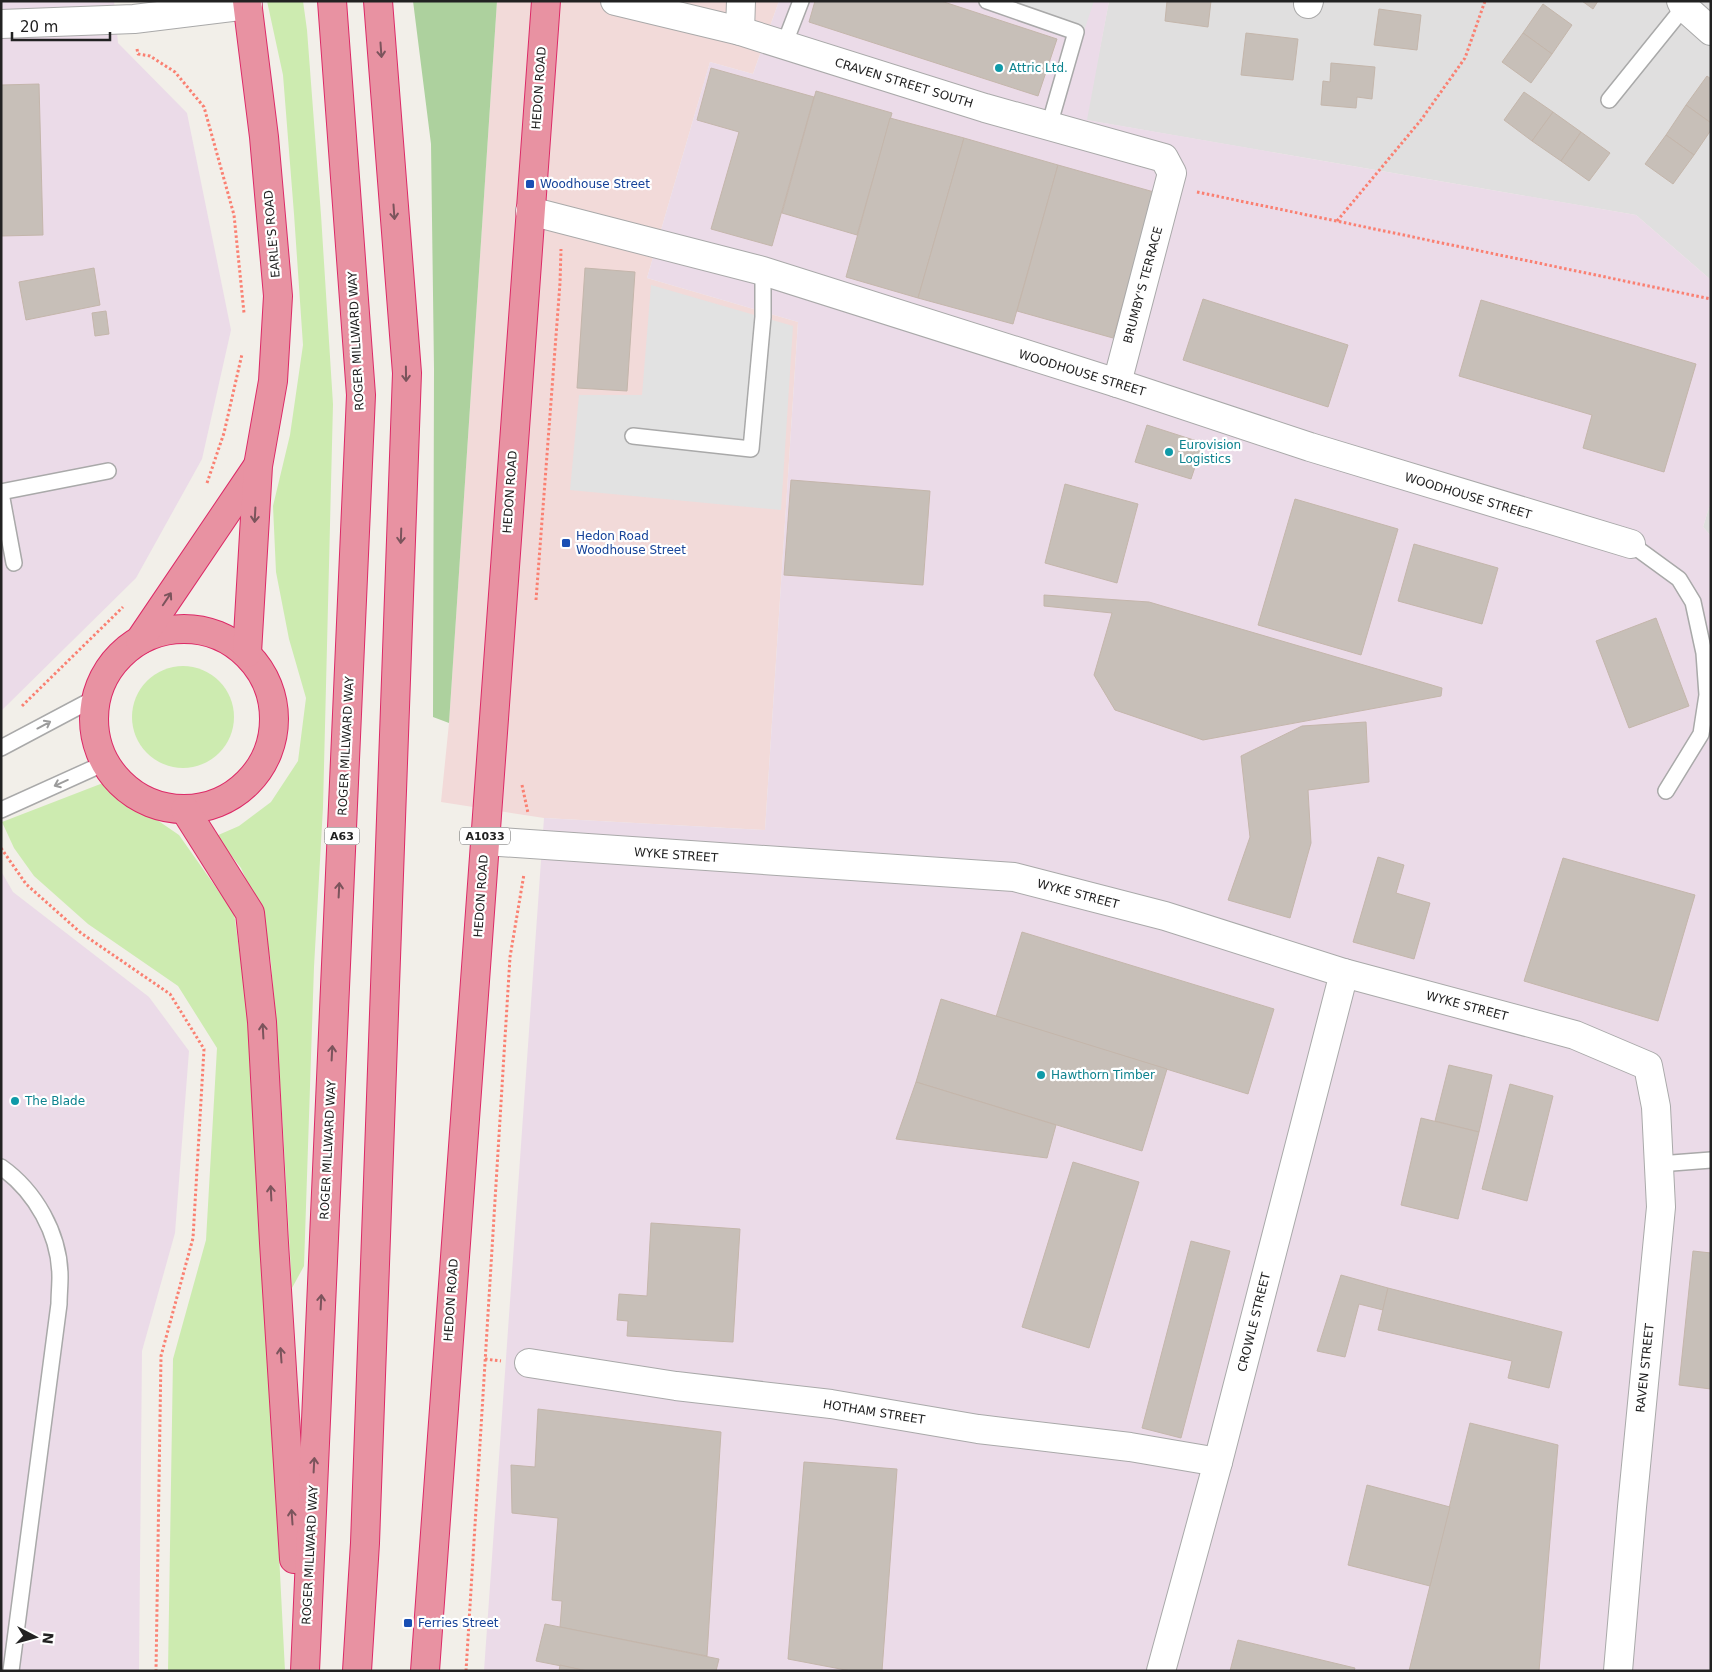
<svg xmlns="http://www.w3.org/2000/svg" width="1712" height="1672" viewBox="0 0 1712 1672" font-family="'DejaVu Sans',sans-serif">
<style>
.residential{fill:#e0dfdf}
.commercial{fill:#f2dad9}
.industrial{fill:#ebdbe8}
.grass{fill:#cdebb0}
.forest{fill:#add19e}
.parking{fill:#e2e2e2}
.building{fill:#c7bfb8;stroke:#c4b6ab}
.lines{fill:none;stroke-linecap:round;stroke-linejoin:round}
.lane-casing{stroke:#a9a9a9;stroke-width:18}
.street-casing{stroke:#a9a9a9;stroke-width:30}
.highway-casing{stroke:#dc2a67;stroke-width:30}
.path{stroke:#fa8072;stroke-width:3;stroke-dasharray:2.5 2.5;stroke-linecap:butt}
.lane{stroke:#fff;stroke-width:15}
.street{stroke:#fff;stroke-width:28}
.highway{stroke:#e892a2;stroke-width:28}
.oneway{stroke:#7b545c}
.oneway2{stroke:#9c9c9c}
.culture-dot{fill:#0f9aa8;stroke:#fff;stroke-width:2}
.transit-dot{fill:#1a4fb4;stroke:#fff;stroke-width:2}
.labels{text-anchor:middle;stroke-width:4.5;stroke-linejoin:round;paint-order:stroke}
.shield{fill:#fff;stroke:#646464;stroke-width:1}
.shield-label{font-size:11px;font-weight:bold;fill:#222}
.culture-label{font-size:12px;fill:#0d838f;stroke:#fff;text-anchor:start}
.street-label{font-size:12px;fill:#222;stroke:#fff}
.transit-label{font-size:12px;fill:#164399;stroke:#fff;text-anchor:start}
</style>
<rect width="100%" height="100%" fill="#f2efe9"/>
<g class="residential">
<path d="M1109,1H1711V280L1636,215L1086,120Z"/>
<path d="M1711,501V536L1703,527Z"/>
</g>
<path class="commercial" d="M497,1H779L753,74L710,62L647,278L798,322L765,830L544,818L441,802L449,723Z"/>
<g class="industrial">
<path d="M1,1H114L118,43L187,113L231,330L202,459L136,578L1,711Z"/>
<path d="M779,1H1109L1087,120L1636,215L1711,280V501L1703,527L1711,536V1671H484L544,818L765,830L798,322L647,278L710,62L753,74Z"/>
<path d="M1,871L13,892L149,997L189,1051L175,1233L142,1351L139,1671H1Z"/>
</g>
<g class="grass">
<path d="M267,1H303L307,30L321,215L333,404L323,807L314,967L304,1266L292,1288L281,1096L271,962L260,911L241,868L216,836L239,826L271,802L298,761L306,698L289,639L276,572L273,506L290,435L303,345L294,214L283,75Z"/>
<circle cx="183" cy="717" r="51"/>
<path d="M103,783L179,835L234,913L249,1021L263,1241L285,1671H168L173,1359L206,1240L217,1048L178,986L88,924L34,876L14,848L2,822Z"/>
</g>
<path class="forest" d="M413,1H497L449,723L433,717L434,369L431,144Z"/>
<g class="parking">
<path d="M974,1H1094L1082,37Z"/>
<path d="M651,285L793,326L781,510L570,490L579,395H642Z"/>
</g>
<g class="building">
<path d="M815,1H941L1057,39L1038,96L809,22Z"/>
<path d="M1167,1H1211L1208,27L1165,21Z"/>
<path d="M1582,1H1598L1593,9Z"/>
<path d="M1543,4L1572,25L1552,54L1523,33Z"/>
<path d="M1379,9L1421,15L1417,50L1374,45Z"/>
<path d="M1246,33L1298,39L1293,80L1241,75Z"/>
<path d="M1523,33L1552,54L1531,83L1502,62Z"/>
<path d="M1331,63L1375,67L1372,99L1357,97L1356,108L1321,105L1323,81L1330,82Z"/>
<path d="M711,68L814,97L772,246L711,229L739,132L697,120Z"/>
<path d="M1707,76L1711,79V123L1686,105Z"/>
<path d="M39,84L43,235L1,236V85Z"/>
<path d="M816,91L892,113L857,235L782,213Z"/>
<path d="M1524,92L1553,112L1532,141L1504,120Z"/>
<path d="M1686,105L1711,123V130L1694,155L1666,135Z"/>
<path d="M1553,112L1581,132L1561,161L1532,141Z"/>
<path d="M890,118L964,138L918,298L846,277Z"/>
<path d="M1581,132L1610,153L1589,181L1561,161Z"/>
<path d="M1666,135L1694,155L1673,184L1645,164Z"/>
<path d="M964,138L1058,165L1013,324L918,298Z"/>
<path d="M1058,165L1154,192L1113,338L1017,311Z"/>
<path d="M94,268L100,305L26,320L19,282Z"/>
<path d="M585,268L635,272L627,391L577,388Z"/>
<path d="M1203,299L1348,345L1328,407L1183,360Z"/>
<path d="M1481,300L1696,364L1664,472L1583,448L1592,415L1459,376Z"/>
<path d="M106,311L109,334L95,336L92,313Z"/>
<path d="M1147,425L1203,443L1191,479L1135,462Z"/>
<path d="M791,480L930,491L923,585L784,575Z"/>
<path d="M1065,484L1138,504L1117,583L1045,563Z"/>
<path d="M1295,499L1398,529L1361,655L1258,625Z"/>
<path d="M1414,544L1498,568L1482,624L1398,601Z"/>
<path d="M1044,595L1149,602L1442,688L1441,696L1203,740L1115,710L1094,675L1112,613L1044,606Z"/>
<path d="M1656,618L1689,706L1629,728L1596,641Z"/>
<path d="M1366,722L1369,782L1308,790L1311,843L1290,918L1228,900L1250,837L1241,756L1302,726Z"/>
<path d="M1378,857L1404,865L1396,893L1430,903L1414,959L1353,942Z"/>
<path d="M1563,858L1695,895L1658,1021L1524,981Z"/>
<path d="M1022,932L1274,1009L1248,1094L996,1017Z"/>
<path d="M941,999L1167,1069L1142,1151L916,1082Z"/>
<path d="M1449,1065L1492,1075L1479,1132L1435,1121Z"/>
<path d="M916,1082L1056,1125L1047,1158L896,1139Z"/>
<path d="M1510,1084L1553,1096L1527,1201L1482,1189Z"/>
<path d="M1421,1118L1479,1132L1458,1219L1401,1205Z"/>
<path d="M1073,1162L1139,1182L1089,1348L1022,1327Z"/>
<path d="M651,1223L740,1229L733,1342L627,1336L628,1321L617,1320L619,1294L647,1296Z"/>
<path d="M1191,1241L1230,1251L1181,1438L1142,1428Z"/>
<path d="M1693,1251L1711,1253V1389L1679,1385Z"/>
<path d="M1341,1275L1388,1288L1383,1310L1359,1304L1345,1357L1317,1351Z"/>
<path d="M1388,1288L1562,1332L1549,1388L1508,1378L1512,1361L1378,1330Z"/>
<path d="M538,1409L721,1432L707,1656L560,1627L562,1601L552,1600L558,1518L512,1513L511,1465L535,1467Z"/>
<path d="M1470,1423L1558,1445L1539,1671H1409Z"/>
<path d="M804,1462L897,1469L882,1671H851L788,1659Z"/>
<path d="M1367,1485L1450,1507L1430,1586L1348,1565Z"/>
<path d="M545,1624L719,1659L716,1671H587L536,1661Z"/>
<path d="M1238,1640L1355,1668L1354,1671H1230Z"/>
<path d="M560,1665L587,1671H559Z"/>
</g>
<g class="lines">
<g class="lane-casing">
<g id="lane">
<path d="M987,1L1076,32L1049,126"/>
<path d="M784,45L801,1"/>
<path d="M1609,100L1684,7"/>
<path d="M633,436L751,449L763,317V271"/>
<path d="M1,492L108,471"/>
<path d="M1,493L14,563"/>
<path d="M1631,544L1679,579L1693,602L1704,653L1707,695L1701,734L1666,791"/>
<path d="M1,748L97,697"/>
<path d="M1,810L105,763"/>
<path d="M1659,1164L1711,1160"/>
<path d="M1,1167C35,1191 60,1234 60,1277C60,1286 59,1295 59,1304L11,1671"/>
</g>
</g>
<g class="street-casing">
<g id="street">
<path d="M615,1L740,31L985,108L1164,158L1172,173L1117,383"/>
<path d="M1681,1L1684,7L1711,31"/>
<path d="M1308,4L1309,1"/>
<path d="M1,24L134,19L248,5"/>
<path d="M740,31L741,1"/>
<path d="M530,211L763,271L1117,383L1310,447L1631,544"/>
<path d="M485,841L1014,877L1165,916L1344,973L1575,1035L1648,1066L1656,1107L1661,1207L1632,1507L1618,1671"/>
<path d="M529,1363L676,1386L831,1404L978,1429L1130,1447L1218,1462"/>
<path d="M1161,1671L1218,1462L1344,973"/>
</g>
</g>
<g class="highway-casing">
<g id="highway">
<circle cx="184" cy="719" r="90"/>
<path d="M140,640L257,467"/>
<path d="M247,653L258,466L273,381L278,296L264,137L247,1"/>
<path d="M185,810L250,913L262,1022L274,1243L294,1559"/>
<path d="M305,1671L361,395L332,1"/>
<path d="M357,1671L365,1543L407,373L378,1"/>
<path d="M425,1671L546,1"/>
</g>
</g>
<g class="path">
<path d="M137,49L138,54L150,56L175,72L204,107L234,215L244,313"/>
<path d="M1197,192L1711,299"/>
<path d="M1337,221L1421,120L1465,58L1485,1"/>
<path d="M207,483L224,433L242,354"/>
<path d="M536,600L560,283L561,249"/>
<path d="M22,706L123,607"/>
<path d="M522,785L528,813"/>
<path d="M1,848L26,884L81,933L170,994L204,1049L193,1238L161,1356L156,1671"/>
<path d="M485,1359L501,1361"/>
<path d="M466,1671L510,957L524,874"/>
</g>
<use href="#lane" class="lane"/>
<use href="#street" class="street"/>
<use href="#highway" class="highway"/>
</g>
<defs><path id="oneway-shaft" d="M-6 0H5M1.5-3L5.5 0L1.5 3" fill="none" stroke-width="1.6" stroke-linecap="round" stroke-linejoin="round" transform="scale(1.25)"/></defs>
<g class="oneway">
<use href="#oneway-shaft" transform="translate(381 50) rotate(86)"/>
<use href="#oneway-shaft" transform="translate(394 212) rotate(86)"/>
<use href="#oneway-shaft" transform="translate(406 374) rotate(89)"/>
<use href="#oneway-shaft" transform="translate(255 515) rotate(93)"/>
<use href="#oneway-shaft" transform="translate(401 536) rotate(92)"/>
<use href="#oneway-shaft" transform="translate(167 599) rotate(-56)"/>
<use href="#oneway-shaft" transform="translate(339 890) rotate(-87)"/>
<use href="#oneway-shaft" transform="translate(263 1031) rotate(-93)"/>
<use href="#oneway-shaft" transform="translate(332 1053) rotate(-87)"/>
<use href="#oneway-shaft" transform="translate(271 1193) rotate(-93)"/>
<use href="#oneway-shaft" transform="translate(321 1302) rotate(-87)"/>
<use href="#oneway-shaft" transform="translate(281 1355) rotate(-94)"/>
<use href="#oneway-shaft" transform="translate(314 1465) rotate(-87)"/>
<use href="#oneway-shaft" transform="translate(292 1517) rotate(-94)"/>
</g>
<g class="oneway2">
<use href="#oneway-shaft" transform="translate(44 725) rotate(-28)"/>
<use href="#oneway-shaft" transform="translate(61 783) rotate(156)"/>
</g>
<g class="culture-dot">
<circle cx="999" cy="68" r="5"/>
<circle cx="1169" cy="452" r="5"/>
<circle cx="1041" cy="1075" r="5"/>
<circle cx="15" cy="1101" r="5"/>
</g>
<g class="transit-dot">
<rect x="525" y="179" width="10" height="10" rx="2.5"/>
<rect x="561" y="538" width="10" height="10" rx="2.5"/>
<rect x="403" y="1618" width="10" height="10" rx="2.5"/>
</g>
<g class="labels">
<g class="shield">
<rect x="324.5" y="827.5" width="35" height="17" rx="4"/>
<rect x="460" y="827.5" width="50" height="17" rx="4"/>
</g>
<g class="shield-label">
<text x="342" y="840">A63</text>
<text x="485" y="840">A1033</text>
</g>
<g class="culture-label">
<text x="1009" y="72">Attric Ltd.</text>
<text x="1179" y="449">Eurovision<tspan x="1179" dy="14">Logistics</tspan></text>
<text x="1051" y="1079">Hawthorn Timber</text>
<text x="25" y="1105">The Blade</text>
</g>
<g class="street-label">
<text transform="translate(904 83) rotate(17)" y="4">CRAVEN STREET SOUTH</text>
<text transform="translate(539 88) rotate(-86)" y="4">HEDON ROAD</text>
<text transform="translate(272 234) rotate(-95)" y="4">EARLE'S ROAD</text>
<text transform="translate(1143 285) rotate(-75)" y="4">BRUMBY'S TERRACE</text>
<text transform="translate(356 341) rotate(-93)" y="4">ROGER MILLWARD WAY</text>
<text transform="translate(1082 373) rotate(17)" y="4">WOODHOUSE STREET</text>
<text transform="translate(510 492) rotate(-86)" y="4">HEDON ROAD</text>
<text transform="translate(1468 496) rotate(17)" y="4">WOODHOUSE STREET</text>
<text transform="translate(346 746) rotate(-87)" y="4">ROGER MILLWARD WAY</text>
<text transform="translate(676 855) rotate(4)" y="4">WYKE STREET</text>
<text transform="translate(1078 894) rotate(15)" y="4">WYKE STREET</text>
<text transform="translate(481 896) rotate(-86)" y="4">HEDON ROAD</text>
<text transform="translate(1467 1006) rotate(15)" y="4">WYKE STREET</text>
<text transform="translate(328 1150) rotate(-87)" y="4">ROGER MILLWARD WAY</text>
<text transform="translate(451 1300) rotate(-86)" y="4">HEDON ROAD</text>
<text transform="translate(1254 1322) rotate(-76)" y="4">CROWLE STREET</text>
<text transform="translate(1645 1368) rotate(-84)" y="4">RAVEN STREET</text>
<text transform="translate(874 1412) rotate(9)" y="4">HOTHAM STREET</text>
<text transform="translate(310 1555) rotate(-87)" y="4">ROGER MILLWARD WAY</text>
</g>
<g class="transit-label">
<text x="540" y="188">Woodhouse Street</text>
<text x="576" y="540">Hedon Road<tspan x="576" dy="14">Woodhouse Street</tspan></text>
<text x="418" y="1627">Ferries Street</text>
</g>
</g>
<rect width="1712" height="1672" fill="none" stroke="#222222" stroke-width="5"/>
<g transform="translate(35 1637) rotate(96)" stroke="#ffffff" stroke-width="4" paint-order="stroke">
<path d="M0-4L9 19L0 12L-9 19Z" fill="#222222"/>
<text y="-8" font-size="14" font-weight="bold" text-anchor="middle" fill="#222222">N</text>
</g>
<path d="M12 32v8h98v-8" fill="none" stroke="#222222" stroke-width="2.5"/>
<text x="20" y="32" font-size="15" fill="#222222" stroke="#ffffff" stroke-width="4" paint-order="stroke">20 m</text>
</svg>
